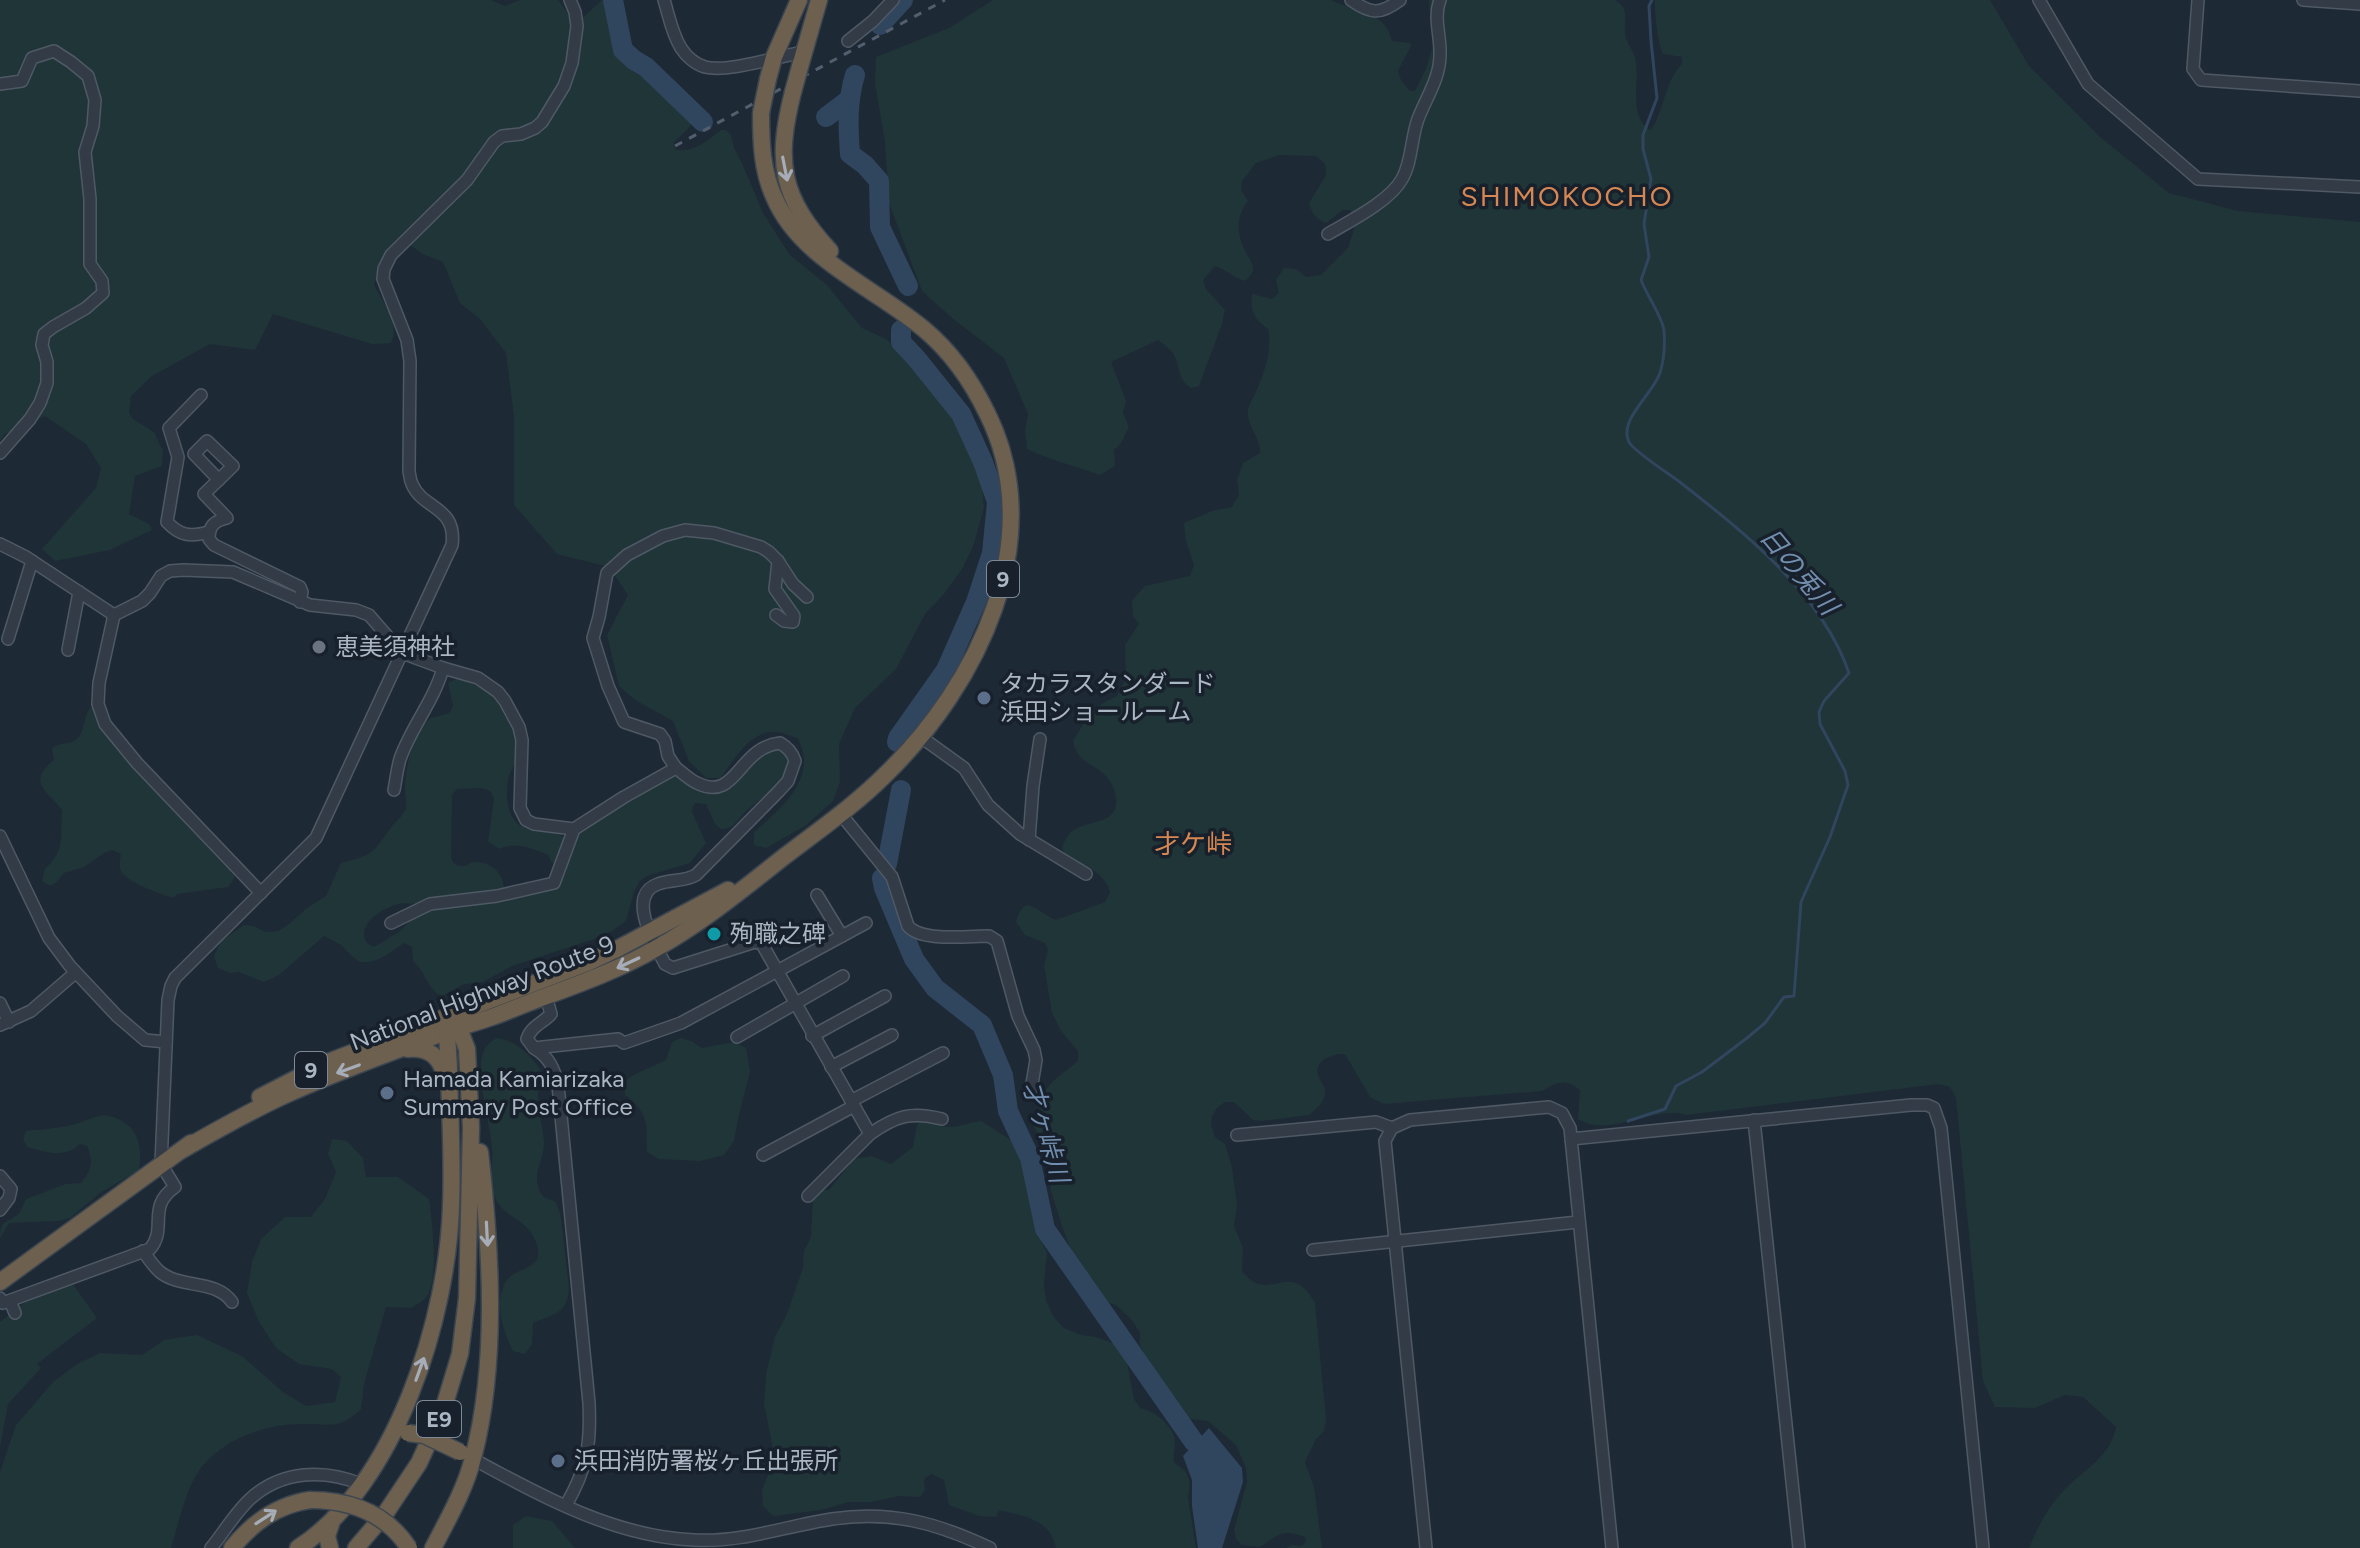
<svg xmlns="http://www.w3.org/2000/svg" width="2360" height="1548" viewBox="0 0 2360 1548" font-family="Figtree,'Noto Sans JP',sans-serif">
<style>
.green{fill:#203537}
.water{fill:#30455e}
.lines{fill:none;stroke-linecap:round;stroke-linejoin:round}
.stream{stroke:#30455e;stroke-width:3}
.river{stroke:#30455e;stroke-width:20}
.minor-casing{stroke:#4f5965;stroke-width:14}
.highway-casing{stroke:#3c4651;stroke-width:19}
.minor{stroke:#323b46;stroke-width:11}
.highway{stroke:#6d604e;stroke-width:16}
.rail{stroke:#535f6e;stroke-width:3;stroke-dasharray:8 8;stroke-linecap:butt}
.highway-bridge-casing{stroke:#3c4651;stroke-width:19;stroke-linecap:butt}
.highway-bridge{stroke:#6d604e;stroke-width:16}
.oneway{stroke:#a5adb8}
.worship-dot{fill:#6b7280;stroke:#17202b;stroke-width:3}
.service-dot{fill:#5c6f8a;stroke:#17202b;stroke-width:3}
.culture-dot{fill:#0f9aa8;stroke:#17202b;stroke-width:3}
.labels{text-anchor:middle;stroke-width:7;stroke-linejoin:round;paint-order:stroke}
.shield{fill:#17202b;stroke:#7f8996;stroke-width:2}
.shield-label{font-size:22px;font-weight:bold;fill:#abb6c4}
.poi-label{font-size:24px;fill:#abb6c4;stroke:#17202b;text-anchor:start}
.street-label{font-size:24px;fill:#abb6c4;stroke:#17202b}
.water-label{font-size:26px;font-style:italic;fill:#728eae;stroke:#17202b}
.neighbourhood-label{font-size:26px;fill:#d68854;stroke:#17202b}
.quarter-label{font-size:28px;letter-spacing:2px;fill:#d68854;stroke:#17202b}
</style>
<rect width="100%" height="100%" fill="#1e2936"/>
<g class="green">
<path d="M0,0H491L505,6L520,0H558C580,30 579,20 602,0H610L622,56L646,70L693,116C694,128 680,134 673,144L675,149C691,155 708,140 721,130H726L731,135L734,148L742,163L763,213L789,254L827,285L862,328L886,339L911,361L953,413L982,483L984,508L973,547L962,569L944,594L925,614L896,669L855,708L839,744L840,782L833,801L805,826L766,848L754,845V832C781,809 820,776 797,738C791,736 784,733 778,732C751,729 734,759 721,778H706L689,761L673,721L635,700L619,686L607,635L628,595L609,567L557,554L514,505V416L506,353L480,319L460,303L443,262L423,254L410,245L392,246L382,262L374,285C383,303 401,324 391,343L372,344L273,314L255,350L210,344L152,376L131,396L129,413L133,419L154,432L163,451L162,466L135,476L129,514L149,524L152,530L110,550L55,561L42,549L96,488L101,468L86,444L45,416L5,434L0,441Z"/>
<path d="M993,0H1331C1354,11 1386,11 1392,41L1410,43L1411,46L1398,71L1401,80L1410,91H1415L1426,69L1433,45L1429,0H1615C1630,9 1624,18 1625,33C1626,42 1632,49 1635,57C1641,79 1627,116 1650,130C1662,120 1664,81 1682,64V57L1663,54C1658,45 1654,9 1655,0H1990L2029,66L2099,136L2169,193L2238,211L2360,222V1548H2029C2037,1528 2049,1505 2065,1489C2084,1470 2111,1456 2116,1427L2083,1397L2065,1395L2035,1408L1995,1407L1983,1381L1956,1098L1950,1087L1939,1084L1686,1115C1653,1105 1609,1139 1578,1119L1580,1090C1565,1078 1557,1082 1542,1091L1384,1104L1370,1097L1345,1054C1333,1053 1314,1060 1318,1075C1320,1082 1326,1086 1325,1094C1324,1103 1315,1110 1309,1115L1262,1121L1253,1120L1234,1102H1225L1217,1108L1212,1116L1211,1124L1215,1137L1225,1144L1232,1167L1237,1206L1234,1226L1243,1248L1242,1271C1270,1307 1289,1256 1315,1303L1326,1419L1324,1431L1316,1439L1305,1462L1314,1487L1322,1548H1286L1292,1545L1302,1546L1306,1541L1305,1537C1282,1528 1278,1535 1260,1547L1242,1545L1236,1539L1234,1530L1247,1482L1246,1468L1236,1445L1208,1421L1191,1419L1176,1409L1140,1346V1333L1132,1320L1116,1305L1102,1301L1087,1281L1072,1253L1062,1226L1051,1191L1044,1145L1033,1125L1045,1091L1053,1081L1078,1061V1051L1061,1031L1052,1013L1044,965L1048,950L1045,943L1025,935L1016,922C1025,890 1038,913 1056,920L1105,902L1110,892C1105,872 1084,865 1066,857L1062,848C1064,842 1066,837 1071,832C1086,819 1119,826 1116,798C1111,762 1078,771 1073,741C1086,720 1092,706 1117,696L1126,679L1125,645L1139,624L1133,616L1132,601L1145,586L1190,576L1194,565L1186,541L1184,523L1212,511L1232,507L1239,495L1237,480L1243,463L1260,453C1261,437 1246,426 1248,410C1249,404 1254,397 1256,392C1265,371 1272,351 1268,329C1254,319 1250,311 1252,294L1272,299L1279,293L1276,280L1284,268L1296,269L1306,277L1321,275L1348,248L1357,220L1350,210H1343L1326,223C1316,219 1312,214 1309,203L1326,175L1325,164L1316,156L1280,155L1256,163L1242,181L1241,190L1248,201C1233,221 1238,238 1249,258C1251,262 1254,266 1253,271C1252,274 1247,279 1245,281C1233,278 1226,269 1215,266L1203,280L1206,289L1225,310L1222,324L1199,386L1191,388C1176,378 1181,366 1173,353C1170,349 1163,344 1158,340L1111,362L1126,401L1123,413L1129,427L1121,443L1114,450L1115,466L1100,475C1075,466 1050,460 1027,449L1025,431L1028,414L1004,358L952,318L922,291L889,203L885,141L875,84L876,57L949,28Z"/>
<path d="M456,679C486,684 515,710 519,741C521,755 514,764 509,776C505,790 506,814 518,824C527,830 549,829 561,835L564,839L557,864L552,863L548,855C531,848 517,841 500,849L488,842L494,799L490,791L482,788L457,789L452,795L451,859C455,864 455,866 462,866C471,866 466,863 475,862C491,861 507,876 503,891C474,894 445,895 417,903C411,905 405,902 399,904C386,907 364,919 364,934C364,942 368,944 374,947L399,932L417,914L433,908L510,898L554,887C560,873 565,855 573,841C581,827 660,776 676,776C697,778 709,803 733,787L766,749C781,748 787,751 792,765C779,788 765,795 746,811C737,819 736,829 721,829L715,824L706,804L696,803L693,806L692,812L706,843L690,863L647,876L640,881L634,892L626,921L612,931L594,939L512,966L483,982L464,984L442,996C426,989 427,973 413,961L412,947L404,943C396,948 389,954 381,958C358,968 356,959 342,946C337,942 329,939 324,936L279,975L264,982L239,972L230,973L218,968L214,956L221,941L244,925L253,926L266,932L278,931L289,924L307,908L326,896L341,863C377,854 372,852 393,825C398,819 406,813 406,805C407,801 405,797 405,792C404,772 413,730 431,718C436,716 444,715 449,713L453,706L448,683Z"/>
<path d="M90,708H94L101,728L229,866L235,877L228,887L177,894L174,898C161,894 131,884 122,873C118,867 120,860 121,854L112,850L104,853L84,867L64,873L57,882L50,886L42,881L45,869C66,851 60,833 62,810C47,790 26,782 54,760L52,748C59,742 70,745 77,739C85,732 83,717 90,708Z"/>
<path d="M497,1038C519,1042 530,1055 542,1072C541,1079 538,1085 538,1091C537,1109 543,1125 544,1142C545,1160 531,1172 540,1192C543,1199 550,1199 556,1202L561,1217L569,1288C568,1314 553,1314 533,1323L532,1344L525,1354L513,1351C503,1332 493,1300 507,1280C517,1266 547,1270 536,1242C528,1220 509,1219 498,1203C486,1187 494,1166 492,1148C490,1122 477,1082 482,1056C484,1047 489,1042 497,1038Z"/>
<path d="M681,1038L691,1041L702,1048L734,1042L746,1048L750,1072L739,1114L734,1141L724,1155L700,1161L659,1159L647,1152C646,1126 650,1113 625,1095L624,1082C635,1072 653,1067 666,1060L672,1042Z"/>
<path d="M104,1115C135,1120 144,1141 139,1170L100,1193L70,1218L59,1221L9,1223L0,1238C0,1217 10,1224 20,1212C22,1209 24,1202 26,1199L66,1184L81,1183C91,1171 94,1161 87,1146L80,1144C66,1159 45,1152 27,1147L23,1139L26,1131C30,1130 34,1130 39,1130C41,1130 69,1126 72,1125C83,1122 92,1117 104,1115Z"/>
<path d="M923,1119C931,1120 934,1124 941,1126C953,1129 968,1123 981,1121L1011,1140L1019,1155L1030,1171L1036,1230L1047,1253L1044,1284L1046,1300L1053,1316L1064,1328L1081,1335L1096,1337L1116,1344L1125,1352L1134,1399L1140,1408C1152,1410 1170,1423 1174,1436C1177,1444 1172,1454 1174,1462L1185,1471L1190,1482L1188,1498L1196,1548H1056C1050,1519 1024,1516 999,1510L996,1517L979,1516L949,1505L944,1480L931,1474L924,1479L925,1490L920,1497L899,1496L871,1502H849L821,1510L773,1516L763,1506L762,1490L772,1465L773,1449L764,1404L766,1374L775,1337L786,1316L803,1268L804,1251L811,1237L813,1198L820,1190H829L854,1159L871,1156L891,1164L913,1147L917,1125Z"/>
<path d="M332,1139L347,1141L363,1158L366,1177H398L429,1199C432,1219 439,1279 427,1296C424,1301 416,1305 411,1308L386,1307L364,1384L361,1409C338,1430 334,1424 305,1424C270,1423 229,1437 205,1463C187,1482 179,1523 171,1548H0V1472L16,1425L53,1382L77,1364L100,1353L142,1355L164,1340L197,1335L242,1356L283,1392L306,1406L335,1402L341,1377L332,1369L299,1364L276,1348L259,1322L247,1293L252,1262L261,1239L285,1217H311L325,1199L336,1172L328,1154Z"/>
<path d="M72,1283L97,1318L37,1364L41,1368L8,1404L0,1448V1322L24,1303Z"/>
<path d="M526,1516L552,1521L575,1548H513V1525Z"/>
</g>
<path class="water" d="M1209,1428L1242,1468L1243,1482L1222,1548H1198L1192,1506V1480L1183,1456Z"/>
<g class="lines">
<path class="stream" d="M1628,1121L1665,1109L1676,1086L1702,1072L1747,1038L1765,1023L1784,997L1794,996L1801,902L1830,837L1848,785L1845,771L1820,724L1819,712L1824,701L1849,673C1822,594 1745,533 1681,483C1671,475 1633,451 1629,442C1618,420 1653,394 1660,373C1664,360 1665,343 1664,330C1661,314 1647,296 1641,280L1649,257L1644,224L1651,179L1643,149V135L1657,98L1651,41L1649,6L1652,0"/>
<g class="river">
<path d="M613,0L623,50L634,60L646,67L703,122"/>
<path d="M880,25L903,0"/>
<path d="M855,75C847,101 848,127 850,154L865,165L879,181L880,227L908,286"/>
<path d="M826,117L850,99"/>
<path d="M897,742L898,738L946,670L976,602L992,553L997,502L983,462L961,414L916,358L901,342V330"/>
<path d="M887,864L901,790"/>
<path d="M882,878L884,888L914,959L935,988L982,1025L1003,1075L1008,1111L1030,1158L1045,1229L1194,1442"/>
</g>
<g class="minor-casing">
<g id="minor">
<path d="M664,0C669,16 672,34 681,48C686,56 695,64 705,67C728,73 779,56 804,52"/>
<path d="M1351,0C1372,15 1381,14 1400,0"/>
<path d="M2039,0L2088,84L2198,179L2360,187"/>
<path d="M2198,0L2193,69L2201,80L2360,91"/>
<path d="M2303,0L2360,4"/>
<path d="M848,41L873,21L893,0"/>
<path d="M0,84L22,81L32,58L54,51L71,62L88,76L95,100L93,126L85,152L90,199V264L102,281L103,293L86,308L53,327L44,334L42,345L47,362V383L40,403L30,419L0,453"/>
<path d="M1328,234C1350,221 1390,201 1402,179C1412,162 1411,138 1418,119C1426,98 1440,78 1440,55C1441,37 1433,17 1440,0"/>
<path d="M201,395L169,428L178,457L167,522C180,536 190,537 209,532"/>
<path d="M219,480L194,454L207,441L233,466L204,494L227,518C214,521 209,526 209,539L214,545L300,587L302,592L300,602"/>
<path d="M0,544L26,557L114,615"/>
<path d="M114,615L142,601L150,593L161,576L170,571L183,570L233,572L310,605L356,610L369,615L402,653L443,668L478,678L498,692L505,701L519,727L522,740L520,808L526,820L534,824L574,829L624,797L676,768C683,773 690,780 697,783C737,803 737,748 780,743C788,748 792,752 795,761L788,781L778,792L696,875C684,882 671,879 658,884C626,895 654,943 665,964L673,968L755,942L762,944L870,1134"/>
<path d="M114,615L99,683L98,704L105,724L137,763L261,893"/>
<path d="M776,615L784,621L793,622L794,616L775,589L778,561"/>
<path d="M8,639L32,561"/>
<path d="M68,650L79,592"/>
<path d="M921,737L964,768L988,805L1020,834L1086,874"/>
<path d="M676,768L668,756L665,741L660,734L624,722L608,686L593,638L599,617L607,573L627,555L663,536L685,530L714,533L761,547L769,552L778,561L793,584L807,597"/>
<path d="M394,790C396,780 397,769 400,759C411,727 434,701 443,668"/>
<path d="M840,813L892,877L908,926C921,942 968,936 989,936L997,941L1018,1016L1034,1050L1036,1060L1031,1090"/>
<path d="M0,836L49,938L70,966L117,1016L145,1040L166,1042"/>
<path d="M1029,840L1033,786L1040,739"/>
<path d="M817,895L842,936"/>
<path d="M391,923L430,904L497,896L554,883L574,829"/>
<path d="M546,996L551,1014C543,1023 531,1026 527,1039L534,1048L618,1039L624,1043L681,1023L866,923"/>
<path d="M0,1003L9,1022"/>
<path d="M0,1025L31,1011L75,973"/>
<path d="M812,1036L885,996"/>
<path d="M737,1037L843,976"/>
<path d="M534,1048C549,1057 554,1068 558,1085L589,1403C591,1444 587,1469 566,1505"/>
<path d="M831,1067L892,1035"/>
<path d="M851,1101L943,1053"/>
<path d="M1754,1120L1799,1548"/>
<path d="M1237,1135L1376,1122L1392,1128"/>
<path d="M1571,1139L1911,1105H1927L1934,1108L1941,1128L1983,1548"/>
<path d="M763,1155L854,1106"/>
<path d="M0,1176L11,1189L9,1198L0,1210"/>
<path d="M808,1196L870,1134C896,1116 911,1111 942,1119"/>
<path d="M1313,1250L1578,1222"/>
<path d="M143,1251C148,1258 154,1267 160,1272C181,1289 216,1279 232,1302"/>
<path d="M0,1298L3,1303L150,1249C168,1228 146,1207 175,1187L161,1164L168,1000L171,986L175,978L316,838L452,545C457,506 423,510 412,484C410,480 410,476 409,471L410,361L407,340L383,279L384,269L391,255L467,180L494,142L502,136L521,134L535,128L542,122L564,86L572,63L577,26L575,12L570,0"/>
<path d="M10,1301L15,1313"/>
<path d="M473,1459C541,1496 615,1537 694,1540C741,1543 786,1526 832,1519C891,1510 937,1523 990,1548"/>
<path d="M211,1548C224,1532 235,1513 250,1499C282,1470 324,1469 361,1484"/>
<path d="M1426,1548L1385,1141L1392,1128L1410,1120L1549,1107L1562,1113L1570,1128L1612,1548"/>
</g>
</g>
<g class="highway-casing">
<g id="highway">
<path d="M801,63L819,0"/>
<path d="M768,79L774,57L799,0"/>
<path d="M793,92C775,163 781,197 830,251"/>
<path d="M408,1049C429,1047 441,1057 445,1077"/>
<path d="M260,1097L328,1062L587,963L619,948L728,890"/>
<path d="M182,1150C215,1131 247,1113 281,1097C337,1071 396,1051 453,1029C466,1025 479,1022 492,1017C509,1011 527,1003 544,997C582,983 620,969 655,949C702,923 743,889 785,856C819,830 855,805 885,775C978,685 1050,539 987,413C972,382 951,352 925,330C877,289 801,259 775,199C762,172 761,143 761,113"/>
<path d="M0,1282L191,1143"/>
<path d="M232,1548C253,1522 277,1505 310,1500"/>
<path d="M298,1548C396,1485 448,1317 451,1205C453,1161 450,1116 449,1072C449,1056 446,1039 448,1023"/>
<path d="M330,1548L327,1536L331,1524"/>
<path d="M356,1548L385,1514L419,1463L443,1410L460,1354L467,1298L471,1128L467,1049L462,1036L449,1026"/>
<path d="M433,1548C448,1519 465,1490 473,1458C498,1364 491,1248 480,1152"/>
</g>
</g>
<use href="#minor" class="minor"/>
<use href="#highway" class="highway"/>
<path class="rail" d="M675,146L945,0"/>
<g class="highway-bridge-casing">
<g id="highway-bridge">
<path d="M793,92L801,63"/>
<path d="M761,113L768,79"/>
<path d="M408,1433L424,1435L460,1452"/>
<path d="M310,1500C351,1500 386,1513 409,1548"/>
</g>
</g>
<use href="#highway-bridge" class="highway-bridge"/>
</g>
<defs><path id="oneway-shaft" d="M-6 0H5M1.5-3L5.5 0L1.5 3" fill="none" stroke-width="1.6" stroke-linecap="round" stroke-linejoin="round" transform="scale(2)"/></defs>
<g class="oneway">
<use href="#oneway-shaft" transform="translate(785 169) rotate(79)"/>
<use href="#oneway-shaft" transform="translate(628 963) rotate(155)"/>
<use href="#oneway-shaft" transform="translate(348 1069) rotate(160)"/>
<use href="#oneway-shaft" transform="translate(487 1234) rotate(87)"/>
<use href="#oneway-shaft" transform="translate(420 1369) rotate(-70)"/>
<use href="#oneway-shaft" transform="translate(266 1517) rotate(-33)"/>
</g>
<circle class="worship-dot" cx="319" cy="647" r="8"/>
<g class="service-dot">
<circle cx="984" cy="698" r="8"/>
<circle cx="387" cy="1093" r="8"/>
<circle cx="558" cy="1461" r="8"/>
</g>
<circle class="culture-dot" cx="714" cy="934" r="8"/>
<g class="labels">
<g class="shield">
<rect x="987" y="561" width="32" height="36" rx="6"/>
<rect x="295" y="1052" width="32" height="36" rx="6"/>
<rect x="417" y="1401" width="44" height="36" rx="6"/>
</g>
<g class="shield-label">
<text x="1003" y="587">9</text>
<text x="311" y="1078">9</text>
<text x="439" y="1427">E9</text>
</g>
<g class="poi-label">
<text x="335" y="655">恵美須神社</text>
<text x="1000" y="692">タカラスタンダード<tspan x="1000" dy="28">浜田ショールーム</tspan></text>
<text x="730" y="942">殉職之碑</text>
<text x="403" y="1087">Hamada Kamiarizaka<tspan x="403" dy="28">Summary Post Office</tspan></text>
<text x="574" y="1469">浜田消防署桜ヶ丘出張所</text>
</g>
<g class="street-label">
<text transform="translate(482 993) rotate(-21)" y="8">National Highway Route 9</text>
</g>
<g class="water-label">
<text transform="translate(1799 571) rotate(50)" y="9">日の兎川</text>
<text transform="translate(1046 1132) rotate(74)" y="9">才ヶ峠川</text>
</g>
<g class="neighbourhood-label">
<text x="1193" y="853">才ケ峠</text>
</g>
<g class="quarter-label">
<text x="1567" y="206">SHIMOKOCHO</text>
</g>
</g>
</svg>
